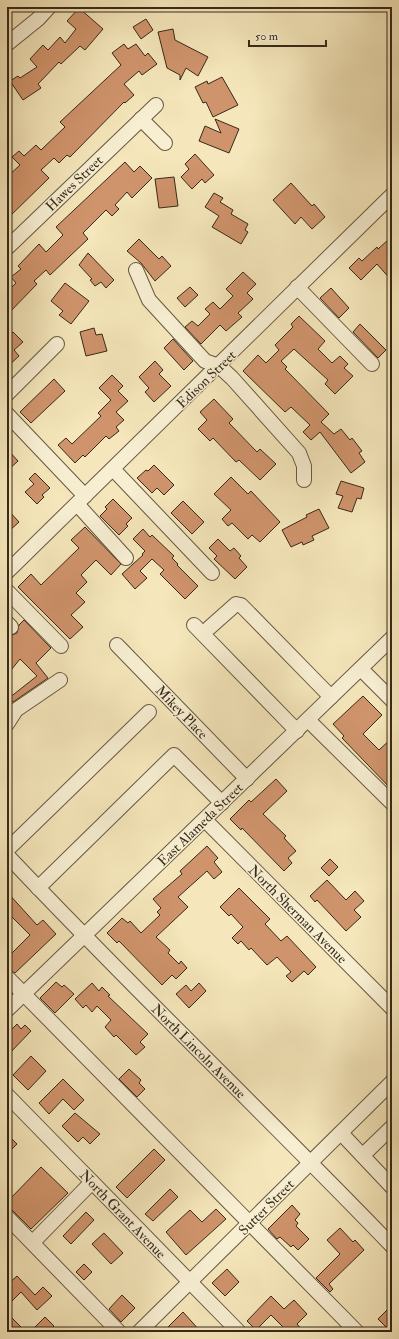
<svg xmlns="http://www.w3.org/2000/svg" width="399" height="1339" viewBox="0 0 399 1339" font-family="'IM FELL Double Pica',serif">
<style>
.building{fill:#d0946c;stroke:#362919}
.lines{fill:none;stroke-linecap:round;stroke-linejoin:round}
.minor-casing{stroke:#665842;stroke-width:16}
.minor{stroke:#f8efd3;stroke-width:14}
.labels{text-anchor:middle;stroke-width:3;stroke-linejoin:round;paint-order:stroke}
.street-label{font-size:14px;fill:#362919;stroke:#f8efd3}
</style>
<rect width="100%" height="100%" fill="#f5e7bb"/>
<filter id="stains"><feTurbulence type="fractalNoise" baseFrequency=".005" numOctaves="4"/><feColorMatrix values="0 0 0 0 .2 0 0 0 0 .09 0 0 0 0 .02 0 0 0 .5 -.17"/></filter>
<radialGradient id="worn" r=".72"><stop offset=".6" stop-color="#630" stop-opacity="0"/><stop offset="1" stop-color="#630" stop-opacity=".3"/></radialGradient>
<g class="building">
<path d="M79,8L103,29L85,50L80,46L61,64L59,62L38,84L41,88L23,100L10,81L18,76L20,78L37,67L30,59L43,45L48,50L60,37L65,43L76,29L67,21Z"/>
<path d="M146,19L153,30L141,39L133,27Z"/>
<path d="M173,29L175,40L208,57L198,76L186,68L180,80V75L167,68L158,32Z"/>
<path d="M124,44L128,49L136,44L145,56L148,53L157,64L142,75L139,71L124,84L134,95L125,103L124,102L70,157L67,155L59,163L54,158L41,170L49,178L7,219V177L20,165L12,157L19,151L24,156L36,145L41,150L65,127L60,122L121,65L112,53Z"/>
<path d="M222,77L238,105L213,117L206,102L203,103L195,87L207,81L208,84Z"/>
<path d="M215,119L239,129L229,153L199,141L205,126L221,133Z"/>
<path d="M195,154L214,175L205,183L202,179L192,189L181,177L189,169L185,164Z"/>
<path d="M125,162L134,172L140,166L152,178L132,198L127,192L115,205L119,209L112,216L106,210L83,233L88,239L50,275L46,270L34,281L37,284L7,315V292L16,283L11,277L21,269L18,266L39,244L46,252L63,235L56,227Z"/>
<path d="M174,177L178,206L159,208L155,179Z"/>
<path d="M291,183L312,206L314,204L325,217L312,229L301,217L295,224L273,200Z"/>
<path d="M214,193L223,198L220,202L233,210L231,214L248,224L245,230L248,232L241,244L212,227L219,216L205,207Z"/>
<path d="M139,239L159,259L162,256L171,266L155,281L141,263L127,251Z"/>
<path d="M388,240L392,245V281L377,264L361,280L349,268L359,258L362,261L377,247L378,249Z"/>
<path d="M88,253L114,280L106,288L101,282L95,286L90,280L92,279L79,265Z"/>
<path d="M243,272L256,284L247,293L253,299L238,313L242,317L226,331L220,325L201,344L185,327L192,321L198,326L210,314L205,309L213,302L220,309L233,296L226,289Z"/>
<path d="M65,283L89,301L71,324L59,315L63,311L51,301Z"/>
<path d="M190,287L198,295L185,307L177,298Z"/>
<path d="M331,288L349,308L339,318L320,298Z"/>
<path d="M299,316L325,341L318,349L332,363L340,356L348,364L344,368L353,376L335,394L325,384L328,380L294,349L281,361L287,367L285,369L329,414L321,422L334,434L341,429L350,440L352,438L362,451L359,453L365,462L351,473L320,432L311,440L303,432L310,425L291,407L285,412L243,371L258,355L266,363L279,350L275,345L293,327L291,324Z"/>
<path d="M360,324L386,350L378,358L353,332Z"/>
<path d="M94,328L96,335L102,334L107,351L86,356L80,332Z"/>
<path d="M13,332L23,342L14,350L19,356L7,367V337Z"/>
<path d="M173,339L193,361L184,370L164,348Z"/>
<path d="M155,361L163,370L159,374L171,386L154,402L145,392L149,388L139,377Z"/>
<path d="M112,375L123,386L118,391L128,401L116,412L124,420L116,427L119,431L109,439L106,436L85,457L83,455L75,463L58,445L66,438L72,444L101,416L98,413L111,400L99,388Z"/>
<path d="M54,379L65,391L31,423L20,412Z"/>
<path d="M214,399L233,419L229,423L257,452L260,449L276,464L260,480L239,460L236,462L213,438L210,441L198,429L207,420L200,412Z"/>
<path d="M7,449L18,461L7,471Z"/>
<path d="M154,465L174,485L164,495L157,488L152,493L137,478L146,470L148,471Z"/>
<path d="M35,473L50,488L42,495L44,497L37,504L25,492L34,484L29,479Z"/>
<path d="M231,477L248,494L251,491L280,522L260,542L252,535L248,539L232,523L228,526L222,519L231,510L214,494Z"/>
<path d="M341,481L364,488L361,499L357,498L352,512L338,508L343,496L336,494Z"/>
<path d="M113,499L132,518L126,524L128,526L119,535L100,516L107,509L105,507Z"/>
<path d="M183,501L204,522L192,534L171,513Z"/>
<path d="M7,509L19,522L7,533Z"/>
<path d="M319,509L329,528L312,536L314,540L303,545L302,542L291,547L282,530L307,517L306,515Z"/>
<path d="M85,527L121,564L111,575L96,560L81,575L87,582L76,593L85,602L71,615L83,627L70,639L18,587L31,574L41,585L79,548L71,540Z"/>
<path d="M143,529L150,537L152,535L174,556L172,558L178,564L177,565L198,586L185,599L160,574L164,570L152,559L140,571L147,578L135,589L122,574L143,555L142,554L145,551L133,539Z"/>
<path d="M218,539L230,551L234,548L241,556L239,558L247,567L235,579L214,559L217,556L209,548Z"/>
<path d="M24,620L51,648L36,663L48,678L13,702L9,698L37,676L20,659L7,675V653L10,649L7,645V637L17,633L19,625Z"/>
<path d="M363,696L382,715L363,734L379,750L392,738V790L342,738L344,736L333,724Z"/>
<path d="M276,779L287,791L263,814L286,836L284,838L296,851L288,858L292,863L284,871L242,828L241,830L230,819L249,800L251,802Z"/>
<path d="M207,846L218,858L214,862L222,872L214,879L207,871L178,897L188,907L156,937L170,950L168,953L179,964L181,961L187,968L176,979L172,975L162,985L119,941L117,943L107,933L122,918L128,923L130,921L141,933L160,915L157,912L161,908L153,899L182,874L180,871Z"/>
<path d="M330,859L338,867L329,876L321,868Z"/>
<path d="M327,880L346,900L355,891L364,901L354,910L361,917L346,931L317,900L315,902L310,896Z"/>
<path d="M239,888L270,919L265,924L281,941L287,936L316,967L308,975L304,971L292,982L286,976L291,972L277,957L267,965L251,948L249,950L241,941L238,944L232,938L243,927L231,914L229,916L220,907Z"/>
<path d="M7,892L37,925L43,920L56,934L15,973L7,969V958L30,935L7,912Z"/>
<path d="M56,982L62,987L64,985L74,994L55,1013L40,998Z"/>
<path d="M92,983L99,991L102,987L110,995L108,996L148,1034L140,1042L145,1047L136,1055L116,1035L114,1037L105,1027L111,1020L97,1006L92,1012L86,1005L83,1008L75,999Z"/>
<path d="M199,983L206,991L189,1008L176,994L186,985L191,991Z"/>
<path d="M17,1024L21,1029L25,1025L31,1031L7,1056V1034Z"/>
<path d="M31,1056L46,1071L28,1090L13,1075Z"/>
<path d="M129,1069L141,1080L139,1083L145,1089L137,1097L119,1079Z"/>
<path d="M63,1079L84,1100L74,1110L63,1099L49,1114L39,1103Z"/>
<path d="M75,1113L100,1134L90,1144L83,1137L78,1142L62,1126Z"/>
<path d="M7,1134L17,1144L7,1154Z"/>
<path d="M154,1149L165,1160L127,1198L116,1187Z"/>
<path d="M41,1167L68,1193L31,1229L13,1211L7,1209V1202Z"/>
<path d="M170,1189L178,1197L153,1221L145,1214Z"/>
<path d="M292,1205L300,1214L295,1220L298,1223L296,1226L309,1239L298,1250L293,1245L291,1247L280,1237L277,1239L268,1229Z"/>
<path d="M216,1209L226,1219L186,1255L166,1232L190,1210L202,1222Z"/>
<path d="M86,1212L94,1220L71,1244L63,1236Z"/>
<path d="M340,1228L353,1242L355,1240L364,1250L329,1284L333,1289L330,1292L316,1278L340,1254L327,1240Z"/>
<path d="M104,1233L123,1253L111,1264L92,1244Z"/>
<path d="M84,1264L92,1272L84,1280L76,1272Z"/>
<path d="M227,1269L239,1282L225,1296L212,1283Z"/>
<path d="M17,1276L35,1295L43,1287L52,1296L37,1310L21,1292L7,1306V1285Z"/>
<path d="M122,1295L135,1308L121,1322L109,1309Z"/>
<path d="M271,1296L284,1309L294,1300L307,1314L297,1324L304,1332H288L271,1315L256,1330L247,1321Z"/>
<path d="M392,1305V1332H391L378,1319Z"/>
<path d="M183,1312L201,1332H163Z"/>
<path d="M7,1313L26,1332H7Z"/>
<path d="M45,1317L54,1326L48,1332H30Z"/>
</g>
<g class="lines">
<g class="minor-casing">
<g id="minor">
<path d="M7,44L38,19L49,7"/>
<path d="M141,119L165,143"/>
<path d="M7,248L156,105"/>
<path d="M136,270L149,300L205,361L219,366L232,378L299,453L304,466V480"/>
<path d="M297,287L372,364"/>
<path d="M7,394L57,344"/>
<path d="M7,414L85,496"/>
<path d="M113,469L212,573"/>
<path d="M77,504L126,558"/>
<path d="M7,572L392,195"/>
<path d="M7,591L61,646"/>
<path d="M7,623L11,627"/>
<path d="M194,625L297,731"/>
<path d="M209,628L236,604L241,605L331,697"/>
<path d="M117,645L247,779"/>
<path d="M361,669L392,700"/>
<path d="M308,720L392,803"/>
<path d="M7,724L16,710L60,680"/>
<path d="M205,820L392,1008"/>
<path d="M7,850L149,712"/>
<path d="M7,855C132,988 265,1114 392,1246"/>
<path d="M38,888L174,755L222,803"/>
<path d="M7,977L357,1332"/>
<path d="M7,1010L392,638"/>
<path d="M7,1095L239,1332"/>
<path d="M341,1133L392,1187"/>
<path d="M363,1155L392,1127"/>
<path d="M7,1217L119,1332"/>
<path d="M37,1238L92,1182"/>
<path d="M139,1332L392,1082"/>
</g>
</g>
<use href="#minor" class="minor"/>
</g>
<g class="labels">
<g class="street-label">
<text transform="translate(74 183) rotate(-44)" y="5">Hawes Street</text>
<text transform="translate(206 379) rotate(-44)" y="5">Edison Street</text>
<text transform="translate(182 712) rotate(46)" y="5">Mikey Place</text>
<text transform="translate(200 824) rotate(-44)" y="5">East Alameda Street</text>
<text transform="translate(298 914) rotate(45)" y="5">North Sherman Avenue</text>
<text transform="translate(199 1051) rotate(45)" y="5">North Lincoln Avenue</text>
<text transform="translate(266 1207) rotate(-45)" y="5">Sutter Street</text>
<text transform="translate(123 1214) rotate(46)" y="5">North Grant Avenue</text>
</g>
</g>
<rect width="399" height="1339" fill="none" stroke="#f5e7bb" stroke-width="24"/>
<rect x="8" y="8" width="383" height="1323" fill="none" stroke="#362919" stroke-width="2"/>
<rect x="12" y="12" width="375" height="1315" fill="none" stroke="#362919"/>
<path d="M249 40v6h77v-6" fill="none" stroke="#362919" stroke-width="2"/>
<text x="255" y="40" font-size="12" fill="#362919" stroke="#f8efd3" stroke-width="3" paint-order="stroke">50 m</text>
<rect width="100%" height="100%" filter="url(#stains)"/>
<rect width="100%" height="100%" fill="url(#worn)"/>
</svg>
